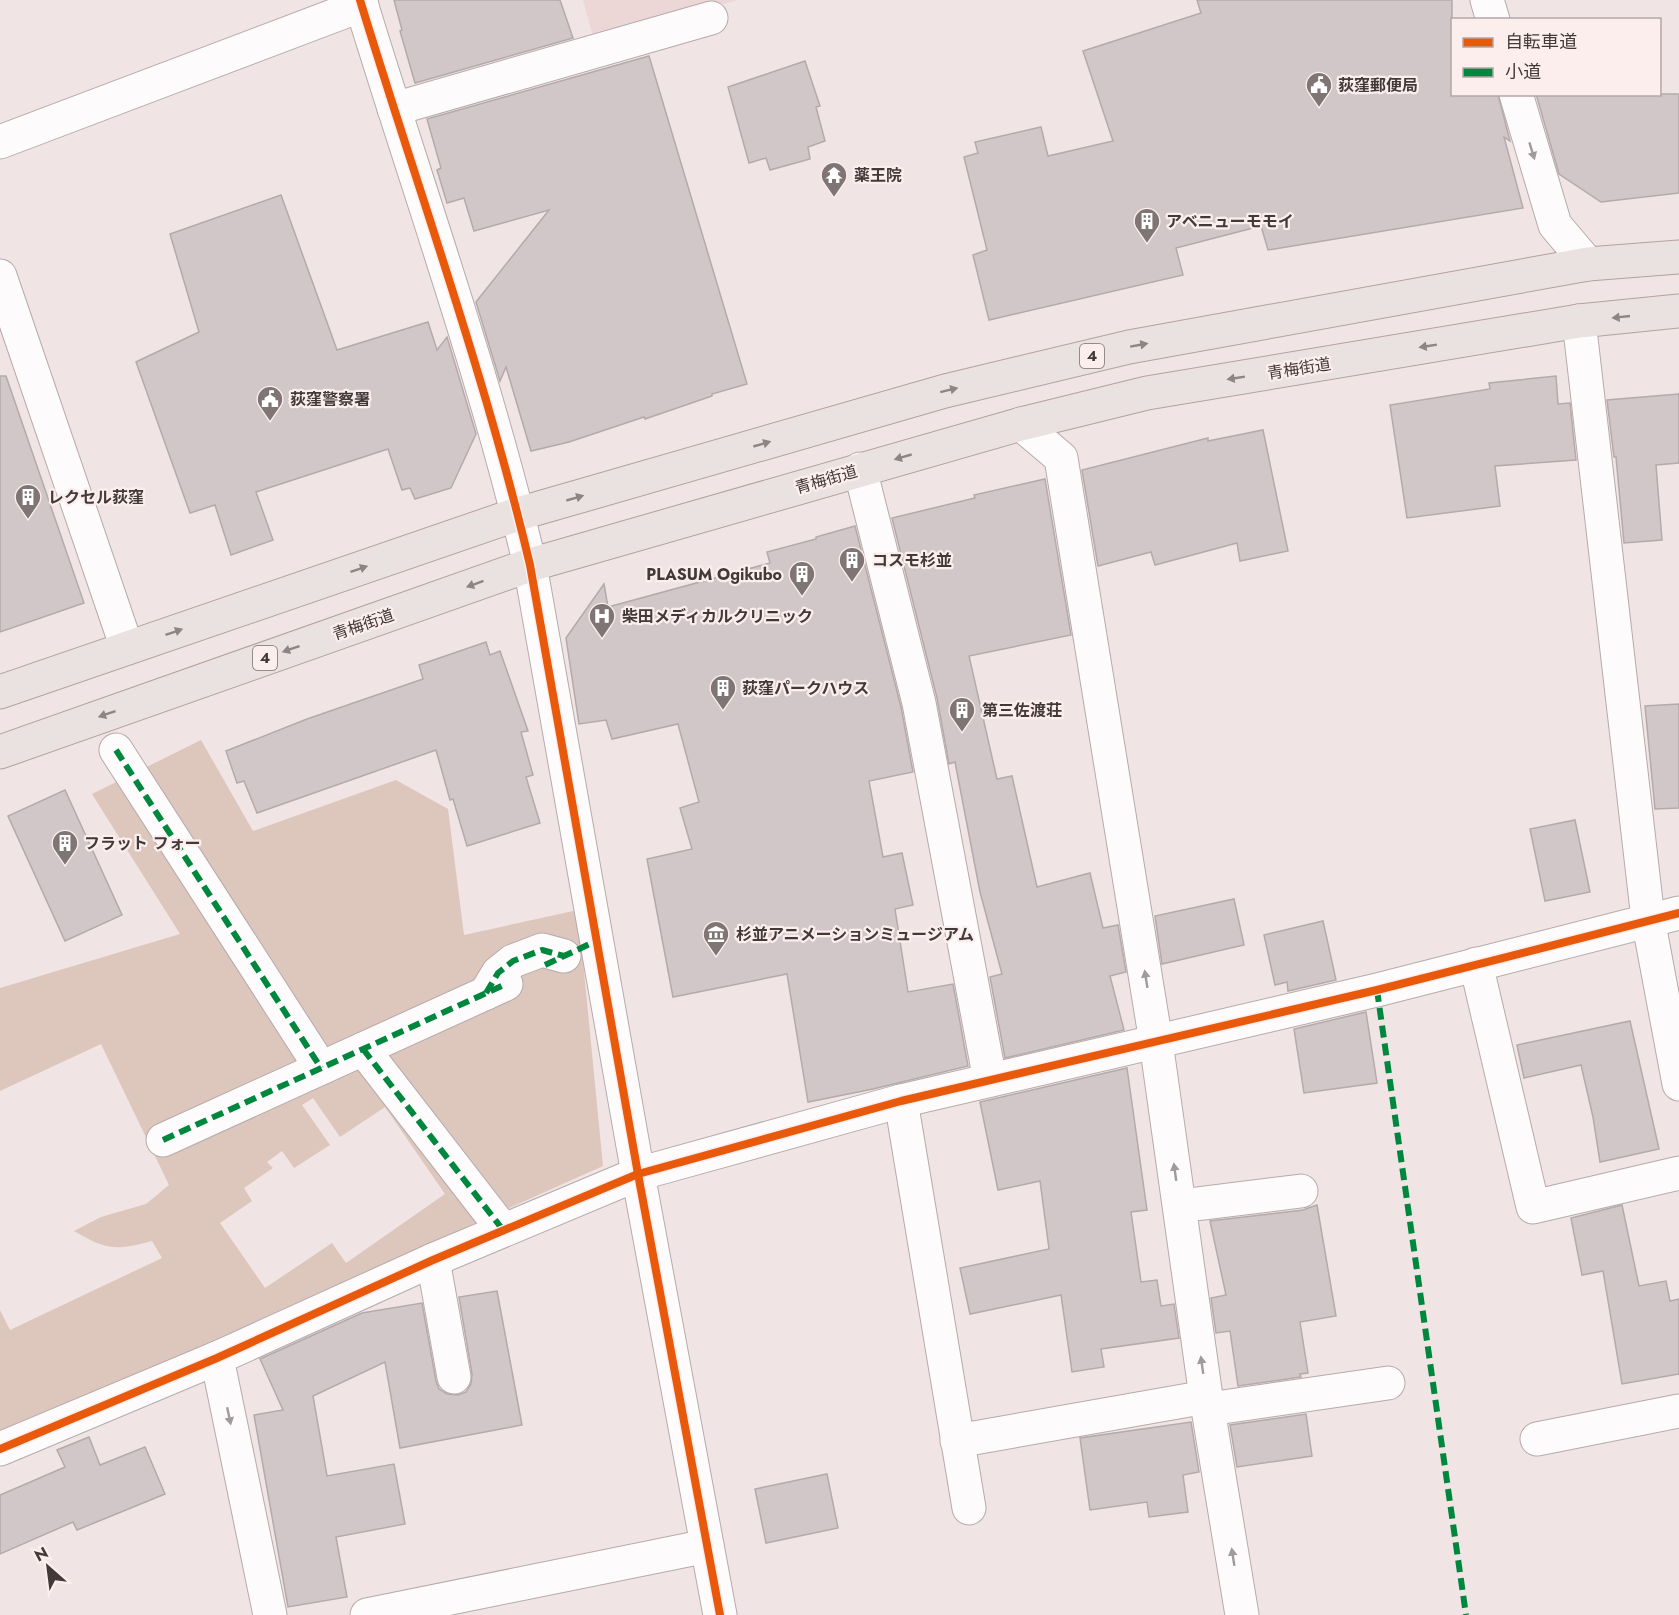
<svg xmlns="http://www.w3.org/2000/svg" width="1679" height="1615" viewBox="0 0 1679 1615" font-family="Jost,'Noto Sans JP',sans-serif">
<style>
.built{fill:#edd6d6}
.forest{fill:#ddc6bb;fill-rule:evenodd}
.building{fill:#d1c7c8;stroke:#b4aaab;stroke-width:1.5}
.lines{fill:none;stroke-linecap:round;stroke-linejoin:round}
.minor-casing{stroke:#b5abab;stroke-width:35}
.major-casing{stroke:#b2a29f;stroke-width:35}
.minor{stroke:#fdfbfb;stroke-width:33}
.major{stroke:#e9e2e1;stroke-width:33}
.quiet{stroke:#00873e;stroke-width:6;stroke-dasharray:12 6;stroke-linecap:butt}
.cycleway-casing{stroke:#fdeeee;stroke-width:11}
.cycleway{stroke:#e8590c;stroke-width:8}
.oneway{fill:#a09a9a}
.oneway2{fill:#8d8585}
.labels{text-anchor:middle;stroke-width:4.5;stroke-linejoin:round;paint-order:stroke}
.shield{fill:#fdeeee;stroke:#7a6f6f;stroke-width:1.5}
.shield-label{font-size:15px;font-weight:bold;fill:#423939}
.poi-label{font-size:16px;font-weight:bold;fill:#423939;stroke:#fdeeee;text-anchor:start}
.street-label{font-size:16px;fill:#423939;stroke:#fdeeee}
</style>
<rect width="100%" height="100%" fill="#f1e4e4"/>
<path class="built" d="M583,0H738L594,40Z"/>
<path class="forest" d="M201,740L253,831L396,780L448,809L464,935L578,910L603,1166L0,1436V1310L10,1330L162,1258L152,1241C115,1251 107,1250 74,1231L101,1217L146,1204L169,1185L101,1044L0,1091V988L180,934L92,794ZM313,1098L340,1137L385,1107L445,1194L346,1263L332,1243L265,1288L220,1223L252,1201L244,1188L273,1168L267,1162L282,1151L294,1168L330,1145L302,1105Z"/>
<g class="building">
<path d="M394,0H560L573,38L415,83L400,31L402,30Z"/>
<path d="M1197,0H1452V94H1498L1510,141L1504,137L1523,208L1268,250L1261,226L1176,248L1183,275L989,320L973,255L987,250L964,157L978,153L975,142L1041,127L1048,156L1113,141L1083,51L1201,13Z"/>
<path d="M649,56L747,384L712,394V396L645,419L644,417L569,442L531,451L506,367L500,381L476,302L549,210L474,231L464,198L447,203L437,170L441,168L427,119Z"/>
<path d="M805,61L820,106L816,107L825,141L808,147L810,159L770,170L766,158L749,163L728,87Z"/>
<path d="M1536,94H1679V193L1601,202L1559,174Z"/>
<path d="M281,195L337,350L428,322L437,350L447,337L476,434L451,488L415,499L410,488L402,490L388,449L256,492L273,540L231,555L215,505L190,513L136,362L199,332L170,234Z"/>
<path d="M0,376H6L84,603L0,632Z"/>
<path d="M1556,376L1558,404L1570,403L1576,460L1495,466L1500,506L1407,518L1390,405L1490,389L1489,383Z"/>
<path d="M1679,394V463L1656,465L1662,540L1624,543L1616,457H1614L1607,400Z"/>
<path d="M1263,430L1288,551L1240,561L1237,543L1155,565L1151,552L1098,566L1082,470L1208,438V441Z"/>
<path d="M1045,479L1071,635L969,656L997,779L1012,776L1037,887L1090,873L1103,928L1118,925L1126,972L1110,976L1124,1030L1005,1058L990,977L1002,974L980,892L955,762L949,764L937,698L892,518L975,498L974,495Z"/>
<path d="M855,526L901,707L913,772L869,781L883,857L902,853L913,905L895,909L908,992L953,984L968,1066L873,1089L808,1102L787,974L673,997L647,859L692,849L680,808L699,802L678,724L612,739L606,720L579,724L566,638L604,584L608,607L770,563L767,552L816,539V537Z"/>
<path d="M486,642L490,655L500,651L528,731L521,732L533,775L526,777L540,823L467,846L453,799L450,800L436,750L257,813L244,781L237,783L226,751L307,719L423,679L419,665Z"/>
<path d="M1679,704V808L1655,809L1645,706Z"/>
<path d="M65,790L122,915L65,941L8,816Z"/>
<path d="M1575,820L1590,892L1545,901L1530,829Z"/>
<path d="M1234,899L1244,945L1162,964L1155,916Z"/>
<path d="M1323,921L1336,980L1288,991L1287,982L1275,985L1264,935Z"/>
<path d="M1366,1012L1377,1083L1304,1093L1294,1029Z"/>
<path d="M1630,1021L1659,1149L1600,1162L1593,1117L1581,1065L1524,1078L1517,1045Z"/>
<path d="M1127,1068L1147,1210L1131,1212L1141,1282L1157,1280L1161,1306L1174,1304L1179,1338L1101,1349L1104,1367L1072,1372L1061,1295L970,1314L960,1268L1049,1249L1040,1181L998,1190L980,1102Z"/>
<path d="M1317,1205L1336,1316L1300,1322L1308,1373L1300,1374L1301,1377L1238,1386L1230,1331L1216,1333L1211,1298L1226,1295L1210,1221L1303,1210Z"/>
<path d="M1622,1205L1639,1286L1666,1281L1670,1301L1679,1299V1374L1622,1384L1603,1271L1582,1275L1571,1218Z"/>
<path d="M497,1291L522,1425L400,1448L385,1362L313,1396L327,1476L394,1464L405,1524L336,1537L347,1597L288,1607L254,1415L283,1410L260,1359L362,1313L422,1303L436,1381L439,1389L447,1394L458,1395L466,1392L471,1384L472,1374L459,1297Z"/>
<path d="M1306,1414L1312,1456L1237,1467L1230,1425Z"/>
<path d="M1191,1422L1199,1472L1183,1475L1188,1512L1149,1517L1147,1502L1090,1510L1080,1438Z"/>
<path d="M89,1437L100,1465L145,1447L165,1494L77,1530L73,1522L0,1554V1495L65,1467L57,1450Z"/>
<path d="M827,1474L838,1528L766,1543L755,1489Z"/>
</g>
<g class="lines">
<g class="minor-casing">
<g id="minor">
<path d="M360,0C417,187 485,374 530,565L638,1174L720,1615"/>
<path d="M1487,0L1493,20"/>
<path d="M1516,94L1555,225L1588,264"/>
<path d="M394,109L711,18"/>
<path d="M0,142L362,5"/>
<path d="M0,276L127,648"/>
<path d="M1579,321L1648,919L1679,1084"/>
<path d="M1021,424L1061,458L1156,1042L1206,1397L1242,1615"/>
<path d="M860,469L919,703L990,1080"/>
<path d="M116,750L321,1068"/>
<path d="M1476,964L1533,1207L1679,1173"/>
<path d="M486,993L498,973L513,961L542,950L564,956"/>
<path d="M363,1049L503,1230"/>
<path d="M901,1101L969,1508"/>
<path d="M163,1140L506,984"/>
<path d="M1180,1206L1301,1191"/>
<path d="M433,1260L454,1377"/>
<path d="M217,1358L270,1615"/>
<path d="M1209,1409L1388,1383"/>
<path d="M1537,1439L1679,1411"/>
<path d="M957,1441L1206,1397"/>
<path d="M0,1449L217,1358L433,1260L638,1174L901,1101L1377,990L1679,913"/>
<path d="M367,1615L707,1546"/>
</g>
</g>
<g class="major-casing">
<g id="major">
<path d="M0,692L518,514L945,391L1129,347L1588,264L1679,257"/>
<path d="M0,752L530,565L1021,424L1147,393L1579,321L1679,311"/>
</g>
</g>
<use href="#minor" class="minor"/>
<use href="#major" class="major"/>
<g class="quiet">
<path d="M116,750L321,1068"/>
<path d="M545,965L596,941"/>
<path d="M1377,990L1466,1615"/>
<path d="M486,993L498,973L513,961L542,950L564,956"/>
<path d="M363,1049L503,1230"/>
<path d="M163,1140L506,984"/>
</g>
<g class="cycleway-casing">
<g id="cycleway">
<path d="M360,0C417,187 485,374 530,565L638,1174L720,1615"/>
<path d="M0,1449L217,1358L433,1260L638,1174L901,1101L1377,990L1679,913"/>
</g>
</g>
<use href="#cycleway" class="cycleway"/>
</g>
<defs><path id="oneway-solid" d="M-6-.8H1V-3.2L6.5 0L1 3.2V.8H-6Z" transform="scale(1.5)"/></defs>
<g class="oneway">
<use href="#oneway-solid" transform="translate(1532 151) rotate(73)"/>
<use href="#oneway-solid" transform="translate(1146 979) rotate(-99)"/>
<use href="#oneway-solid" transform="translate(1175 1172) rotate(-98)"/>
<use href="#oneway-solid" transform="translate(1202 1365) rotate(-98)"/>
<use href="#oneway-solid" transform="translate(229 1416) rotate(78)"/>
<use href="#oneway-solid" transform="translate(1233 1557) rotate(-99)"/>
</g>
<g class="oneway2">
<use href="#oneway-solid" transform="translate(1621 317) rotate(174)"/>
<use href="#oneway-solid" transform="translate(1139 345) rotate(-10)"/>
<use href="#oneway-solid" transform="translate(1428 346) rotate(171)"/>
<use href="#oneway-solid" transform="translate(1236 378) rotate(171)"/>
<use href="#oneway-solid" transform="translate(949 390) rotate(-14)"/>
<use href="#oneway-solid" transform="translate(762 444) rotate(-16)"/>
<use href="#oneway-solid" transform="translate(903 457) rotate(164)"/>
<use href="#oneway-solid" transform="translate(575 498) rotate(-16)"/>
<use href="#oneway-solid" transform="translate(359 569) rotate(-19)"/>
<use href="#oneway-solid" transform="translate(475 584) rotate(160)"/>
<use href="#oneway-solid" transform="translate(174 632) rotate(-19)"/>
<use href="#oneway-solid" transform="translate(291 649) rotate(161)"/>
<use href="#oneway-solid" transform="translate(107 714) rotate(161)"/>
</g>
<defs>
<g id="civic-pin" transform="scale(1.35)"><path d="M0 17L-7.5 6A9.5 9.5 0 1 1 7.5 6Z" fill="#7f7575" stroke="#fdeeee"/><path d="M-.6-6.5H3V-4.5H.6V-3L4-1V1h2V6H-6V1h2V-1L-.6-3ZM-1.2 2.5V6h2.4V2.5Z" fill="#fff"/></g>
<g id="temple-pin" transform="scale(1.35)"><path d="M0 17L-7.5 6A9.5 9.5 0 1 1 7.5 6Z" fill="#7f7575" stroke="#fdeeee"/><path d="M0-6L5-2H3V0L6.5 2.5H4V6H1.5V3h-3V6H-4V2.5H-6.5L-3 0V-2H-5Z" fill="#fff"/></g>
<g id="building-pin" transform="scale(1.35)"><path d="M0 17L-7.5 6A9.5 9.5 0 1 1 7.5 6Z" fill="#7f7575" stroke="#fdeeee"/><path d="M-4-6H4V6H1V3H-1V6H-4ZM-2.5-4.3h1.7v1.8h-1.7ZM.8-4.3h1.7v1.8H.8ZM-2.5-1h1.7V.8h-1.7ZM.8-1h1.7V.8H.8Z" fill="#fff"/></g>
<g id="hospital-pin" transform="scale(1.35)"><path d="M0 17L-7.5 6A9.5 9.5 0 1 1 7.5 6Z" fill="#7f7575" stroke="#fdeeee"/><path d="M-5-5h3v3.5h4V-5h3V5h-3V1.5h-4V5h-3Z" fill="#fff"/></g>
<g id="museum-pin" transform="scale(1.35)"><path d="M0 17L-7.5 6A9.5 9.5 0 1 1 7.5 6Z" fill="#7f7575" stroke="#fdeeee"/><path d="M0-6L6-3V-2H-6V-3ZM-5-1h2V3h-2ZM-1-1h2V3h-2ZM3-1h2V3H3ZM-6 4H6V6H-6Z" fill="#fff"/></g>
</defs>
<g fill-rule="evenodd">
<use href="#civic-pin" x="1319" y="85"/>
<use href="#temple-pin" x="834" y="175"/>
<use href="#building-pin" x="1147" y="221"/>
<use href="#civic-pin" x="270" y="399"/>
<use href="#building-pin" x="28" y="497"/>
<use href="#building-pin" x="852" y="560"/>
<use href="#building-pin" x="802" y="574"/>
<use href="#hospital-pin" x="602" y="616"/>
<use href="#building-pin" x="723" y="688"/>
<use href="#building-pin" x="962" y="710"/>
<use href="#building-pin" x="65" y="843"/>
<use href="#museum-pin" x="716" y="934"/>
</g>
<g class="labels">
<g class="shield">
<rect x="1080" y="344" width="24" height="24" rx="4.5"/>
<rect x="253" y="646" width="24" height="24" rx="4.5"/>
</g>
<g class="shield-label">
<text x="1092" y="361">4</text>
<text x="265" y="663">4</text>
</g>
<g class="poi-label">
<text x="1338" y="91">荻窪郵便局</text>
<text x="854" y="181">薬王院</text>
<text x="1166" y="227">アベニューモモイ</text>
<text x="290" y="405">荻窪警察署</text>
<text x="48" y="503">レクセル荻窪</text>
<text x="872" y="566">コスモ杉並</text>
<text x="782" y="580" text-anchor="end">PLASUM Ogikubo</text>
<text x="622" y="622">柴田メディカルクリニック</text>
<text x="742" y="694">荻窪パークハウス</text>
<text x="982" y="716">第三佐渡荘</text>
<text x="84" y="849">フラット フォー</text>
<text x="736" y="940">杉並アニメーションミュージアム</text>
</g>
<g class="street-label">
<text transform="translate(1299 368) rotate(-9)" y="6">青梅街道</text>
<text transform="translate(826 479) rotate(-16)" y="6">青梅街道</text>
<text transform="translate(363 624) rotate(-19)" y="6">青梅街道</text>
</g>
</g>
<rect x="1451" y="18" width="210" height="78" fill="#fdeeee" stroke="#b2a6a6" stroke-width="1.5"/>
<rect x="1463" y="38" width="30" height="9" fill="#e8590c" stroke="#b2a6a6" stroke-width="1.5"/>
<text x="1505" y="48" font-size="18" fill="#423939">自転車道</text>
<rect x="1463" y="68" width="30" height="9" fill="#00873e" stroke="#b2a6a6" stroke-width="1.5"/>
<text x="1505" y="78" font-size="18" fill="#423939">小道</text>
<g transform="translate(48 1567) rotate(332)" stroke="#fdeeee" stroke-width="4.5" paint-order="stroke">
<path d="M0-4.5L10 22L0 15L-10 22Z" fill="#423939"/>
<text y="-9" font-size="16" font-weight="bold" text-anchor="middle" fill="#423939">N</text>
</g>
</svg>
